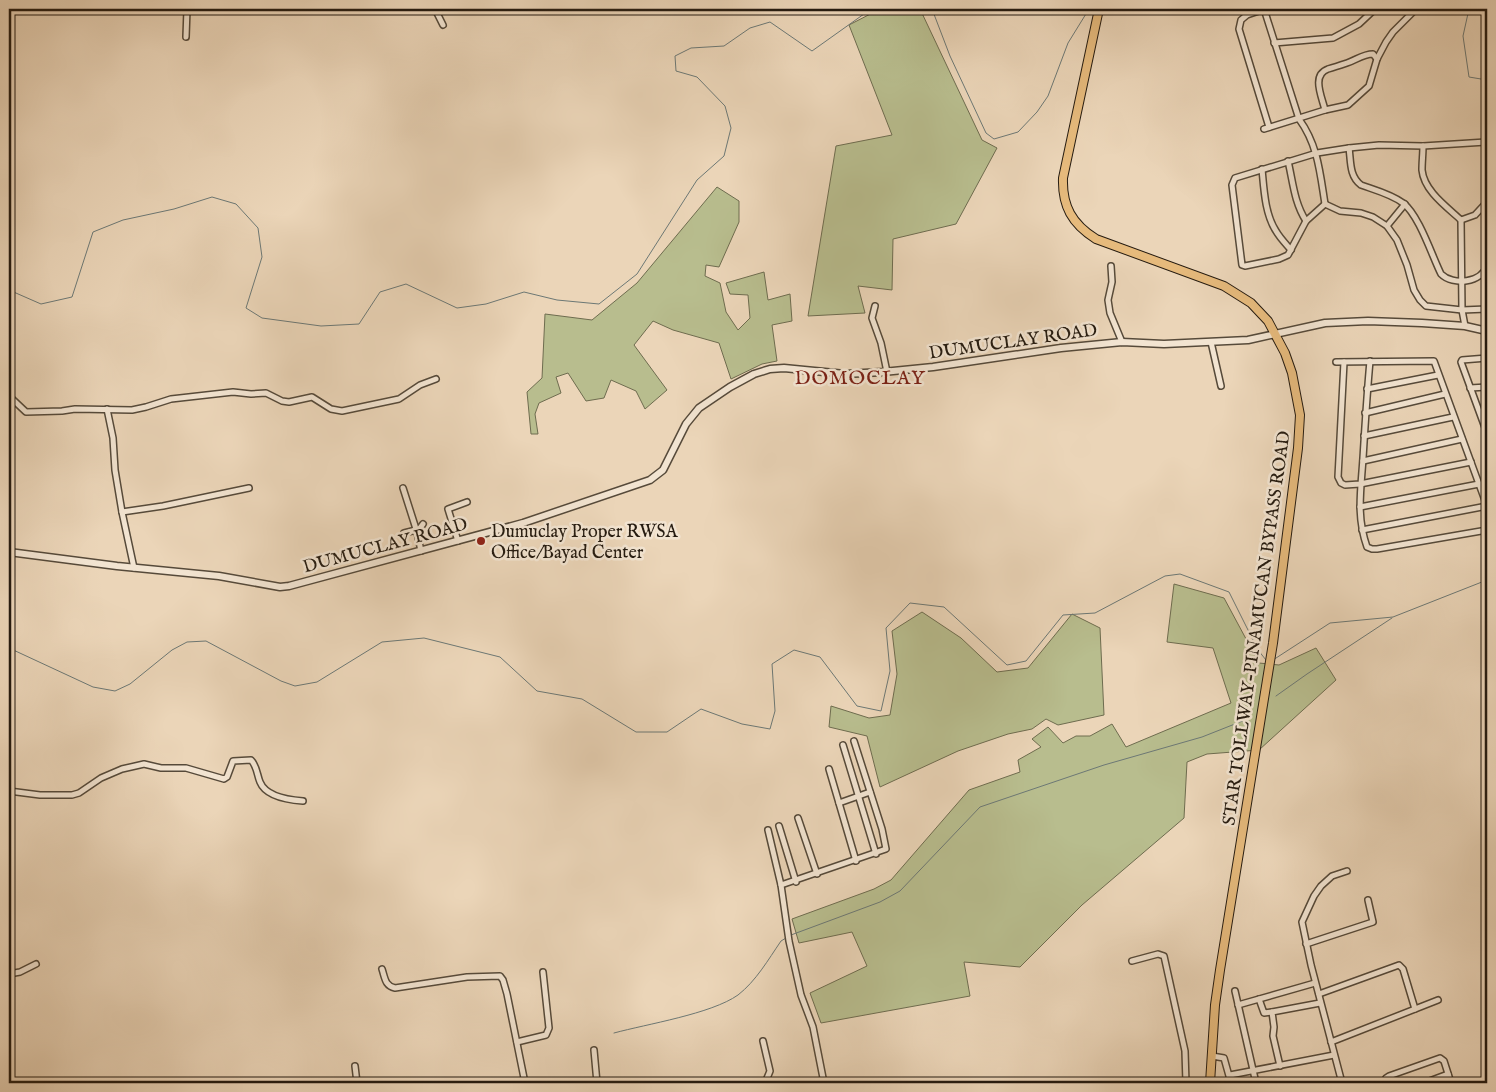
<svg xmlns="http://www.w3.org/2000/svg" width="1496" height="1092" viewBox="0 0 1496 1092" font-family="'IM FELL English',serif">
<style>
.green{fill:#b8bd8e;stroke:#6e6c4f}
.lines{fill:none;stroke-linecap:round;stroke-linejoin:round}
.stream{stroke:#6c7875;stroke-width:1}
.minor-casing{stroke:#564a3a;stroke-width:8}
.tertiary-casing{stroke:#564a3a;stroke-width:9}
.primary-casing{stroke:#251b10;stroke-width:10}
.minor{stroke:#f2e4d1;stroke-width:5}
.tertiary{stroke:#f2e4d1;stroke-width:6}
.primary{stroke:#e6ba7c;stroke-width:8}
.poi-dot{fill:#8f2418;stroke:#f2e4d1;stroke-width:2}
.labels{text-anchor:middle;stroke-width:5;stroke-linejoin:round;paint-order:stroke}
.street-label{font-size:18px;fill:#251b10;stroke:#f2e4d1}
.poi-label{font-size:18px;fill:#251b10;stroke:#f2e4d1;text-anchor:start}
.quarter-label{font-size:20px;letter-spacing:1px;fill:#7a1f14;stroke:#f2e4d1}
</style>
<rect width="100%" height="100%" fill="#ebd5b8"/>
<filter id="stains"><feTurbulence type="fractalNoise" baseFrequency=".004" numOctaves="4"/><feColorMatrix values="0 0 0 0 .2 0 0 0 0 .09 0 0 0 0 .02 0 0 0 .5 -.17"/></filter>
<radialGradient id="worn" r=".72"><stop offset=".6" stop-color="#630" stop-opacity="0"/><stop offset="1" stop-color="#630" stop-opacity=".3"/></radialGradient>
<g class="green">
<path d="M880,9H920L982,140L997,148L956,224L893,239L892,290L858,286L865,313L808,316L836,146L892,135L849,25Z"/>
<path d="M717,187L739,201V222L719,267L706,265L705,276L720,283L726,312L738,330L750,318L748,295L730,294L726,283L764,272L768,300L790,294L792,321L772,325L777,361L762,364L731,379L719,343L673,330L653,321L634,345L667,390L645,409L636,391L611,380L604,398L586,401L568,373L556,377L561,393L539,403L535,414L538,434H531L527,392L542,378L545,314L592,320L637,283Z"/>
<path d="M1174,584L1224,598L1259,663L1279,665L1316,648L1336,680L1259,750L1207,754L1187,762L1184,818L1082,905L1020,967L964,962L970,996L821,1023L810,993L867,966L852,932L799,943L792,919L874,889L891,880L969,790L1020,772L1018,760L1041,747L1032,739L1048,727L1063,743L1076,736H1090L1112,724L1126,747L1231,703L1213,648L1167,642Z"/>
<path d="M922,612L961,638L997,672L1028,668L1072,614L1100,628L1104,715L1058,725L1046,719L1032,729L1008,734L958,751L880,787L867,736L829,727L831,706L869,718L890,715L897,674L892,631Z"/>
</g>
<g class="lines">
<g class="stream">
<path d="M932,9L950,56L986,133L994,139L1018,132L1037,112L1048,96L1068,43L1089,9"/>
<path d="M1469,9L1463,36L1469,77L1487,80"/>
<path d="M9,290L41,304L72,297L93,232L123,220L174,209L212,197L236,204L258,228L262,257L246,308L262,318L321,326L359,324L380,292L406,284L457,308L486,304L524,292L557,300L599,304L637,274L697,180L724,156L731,128L725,106L697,77L676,71L675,56L691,48L724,46L750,28L770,22L812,51L871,9"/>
<path d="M9,648L93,687L115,691L130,684L172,650L187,642L206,641L281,681L295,686L317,682L382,642L424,638L500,657L537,691L582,699L636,732H667L701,709L742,724L770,729L775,711L772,664L794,650L820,657L857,706L881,711L890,671L886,628L910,603L944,607L1007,665L1026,661L1063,615L1095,613L1165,576L1180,574L1229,592L1258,650L1266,660"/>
<path d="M1273,660L1330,623L1393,617L1487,580"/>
<path d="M1276,696L1307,674L1392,618"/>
<path d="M791,935L880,902L900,891L980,807L1104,765L1202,737L1245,720"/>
<path d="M614,1033C647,1024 711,1014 738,995C756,981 768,960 781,941L786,938"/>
</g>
<g class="minor-casing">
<g id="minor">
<path d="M435,9L443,25"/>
<path d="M1264,9L1299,119C1318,145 1320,173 1325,204"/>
<path d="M1265,9L1247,15L1241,20L1239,29L1269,127"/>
<path d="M186,37L187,9"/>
<path d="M1274,43L1333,38L1359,24L1375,9"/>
<path d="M1325,110C1322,97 1311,75 1328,69C1335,67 1341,65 1347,63C1356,60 1363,54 1373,54L1377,59"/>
<path d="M1264,129L1325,110L1348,105L1369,86L1377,59L1386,42L1393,32L1416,9"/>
<path d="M1423,146C1423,154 1422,162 1422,170C1424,191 1447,207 1461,220"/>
<path d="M1349,148C1351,161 1349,176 1361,185C1375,190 1391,194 1403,203C1419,215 1432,256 1441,274C1453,286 1482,283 1487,265"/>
<path d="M1288,161C1293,182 1294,202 1306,221"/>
<path d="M1262,169C1264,190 1265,214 1276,231C1280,238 1286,244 1291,250"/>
<path d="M1325,204L1306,221L1288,255L1279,259L1245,266L1242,265L1232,185L1235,178L1317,153L1349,148L1379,145L1423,146L1486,142L1487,140"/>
<path d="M1325,204L1340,211L1361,213L1373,217L1387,226L1397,240L1407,265L1414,290L1420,300L1426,306L1462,310L1487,309"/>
<path d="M1461,220L1462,310L1465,326"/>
<path d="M1461,220L1475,215L1487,202"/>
<path d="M1387,226L1405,204"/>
<path d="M1111,266L1112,282L1108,300L1110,313L1122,342"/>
<path d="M875,306L872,318L881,343L887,372"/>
<path d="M1211,342L1221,386"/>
<path d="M1487,358L1462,360L1461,362L1487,433"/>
<path d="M1370,361C1367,393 1365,426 1363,458C1361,490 1356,516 1367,547L1372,549H1377L1487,530"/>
<path d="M1336,362L1434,361L1487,506"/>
<path d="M1344,362L1338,477L1341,483L1345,485L1360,484L1471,462"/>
<path d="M1470,388L1487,387"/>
<path d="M1367,389L1438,375"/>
<path d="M9,396L26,412L62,411L75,409L132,410L146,407L171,399L233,392L251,394L266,393L282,401L289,402L312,397L331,409L342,411L399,399L420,385L436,379"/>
<path d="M107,409L113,438L115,470L122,512L134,568"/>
<path d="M1365,413L1445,394"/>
<path d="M1364,436L1453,417"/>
<path d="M1363,461L1462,439"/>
<path d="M403,488L417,532"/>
<path d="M1360,507L1479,484"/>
<path d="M122,512L163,506L249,488"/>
<path d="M1362,530L1487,506"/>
<path d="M404,533L416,530"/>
<path d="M458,541L448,509L467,502"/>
<path d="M421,551L417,532L423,524"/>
<path d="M843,745L876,854"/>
<path d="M829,769L856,861"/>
<path d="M9,791L40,795H72L79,793L101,778L122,769L144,764L161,768H186L224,779L227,777L233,761L251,760C257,766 257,775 260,782C266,797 289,800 303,801"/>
<path d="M839,803L870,792"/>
<path d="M798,818L817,874"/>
<path d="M779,826L796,882"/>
<path d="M768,830L781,885L789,941L801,995L813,1027L824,1083"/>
<path d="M781,885L886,849L882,829L854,741"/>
<path d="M1306,944L1373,922L1368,900"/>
<path d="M1132,961L1158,954L1164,956L1185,1051L1186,1083"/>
<path d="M382,969C385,978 385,986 395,988L467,977L500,976L503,980L507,994L525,1083"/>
<path d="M9,974L20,972L36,964"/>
<path d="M1235,991L1256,1083"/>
<path d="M1319,994L1399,965L1403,969L1415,1009"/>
<path d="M1259,999L1264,1013L1272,1012"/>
<path d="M1238,1005L1315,983"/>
<path d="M763,1041L770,1071L765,1083"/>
<path d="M517,1042L546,1035L549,1028L543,972"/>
<path d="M1331,1042L1438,1000"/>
<path d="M594,1050L597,1083"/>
<path d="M1212,1056L1224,1058L1231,1083"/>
<path d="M355,1066L357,1083"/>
<path d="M1280,1066L1273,1036L1274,1027L1272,1012L1320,1003"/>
<path d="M1230,1075L1334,1055"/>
<path d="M1342,1083L1311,965L1302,922L1314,896L1321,886L1332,876L1347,871"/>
<path d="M1383,1083L1386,1078L1389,1076L1440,1058L1444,1061L1451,1083"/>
<path d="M1424,1083L1448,1074"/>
</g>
</g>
<g class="tertiary-casing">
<path id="tertiary" d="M9,552L117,566L219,576L280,587L289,586L523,523L650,480L663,470L686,424L699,408L730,387L754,374L770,369L784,368L845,374L883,372L933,367L1061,348L1122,342L1164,344L1248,340L1325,323L1368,321L1422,323L1465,326L1487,331"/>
</g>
<g class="primary-casing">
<path id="primary" d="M1099,9L1063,178C1062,206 1072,224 1096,239L1224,286L1251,303L1268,321L1285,353L1292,373L1300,415L1298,448L1273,643L1220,970L1215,1005L1210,1083"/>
</g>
<use href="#minor" class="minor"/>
<use href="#tertiary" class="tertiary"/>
<use href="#primary" class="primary"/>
</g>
<circle class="poi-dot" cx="481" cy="541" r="5"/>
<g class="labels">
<g class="street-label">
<text transform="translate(1013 341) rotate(-8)" y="6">DUMUCLAY ROAD</text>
<text transform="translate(385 545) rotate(-15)" y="6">DUMUCLAY ROAD</text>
<text transform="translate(1256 628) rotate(-82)" y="6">STAR TOLLWAY-PINAMUCAN BYPASS ROAD</text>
</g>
<g class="poi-label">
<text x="491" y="537">Dumuclay Proper RWSA<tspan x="491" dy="21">Office/Bayad Center</tspan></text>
</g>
<g class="quarter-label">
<text x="860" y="384">DOMOCLAY</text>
</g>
</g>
<rect width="1496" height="1092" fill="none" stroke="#ebd5b8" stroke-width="30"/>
<rect x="10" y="10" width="1476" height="1072" fill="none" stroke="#251b10" stroke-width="2.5"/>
<rect x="15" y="15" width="1466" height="1062" fill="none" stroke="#251b10"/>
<rect width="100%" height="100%" filter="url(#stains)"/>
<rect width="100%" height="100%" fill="url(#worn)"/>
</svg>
